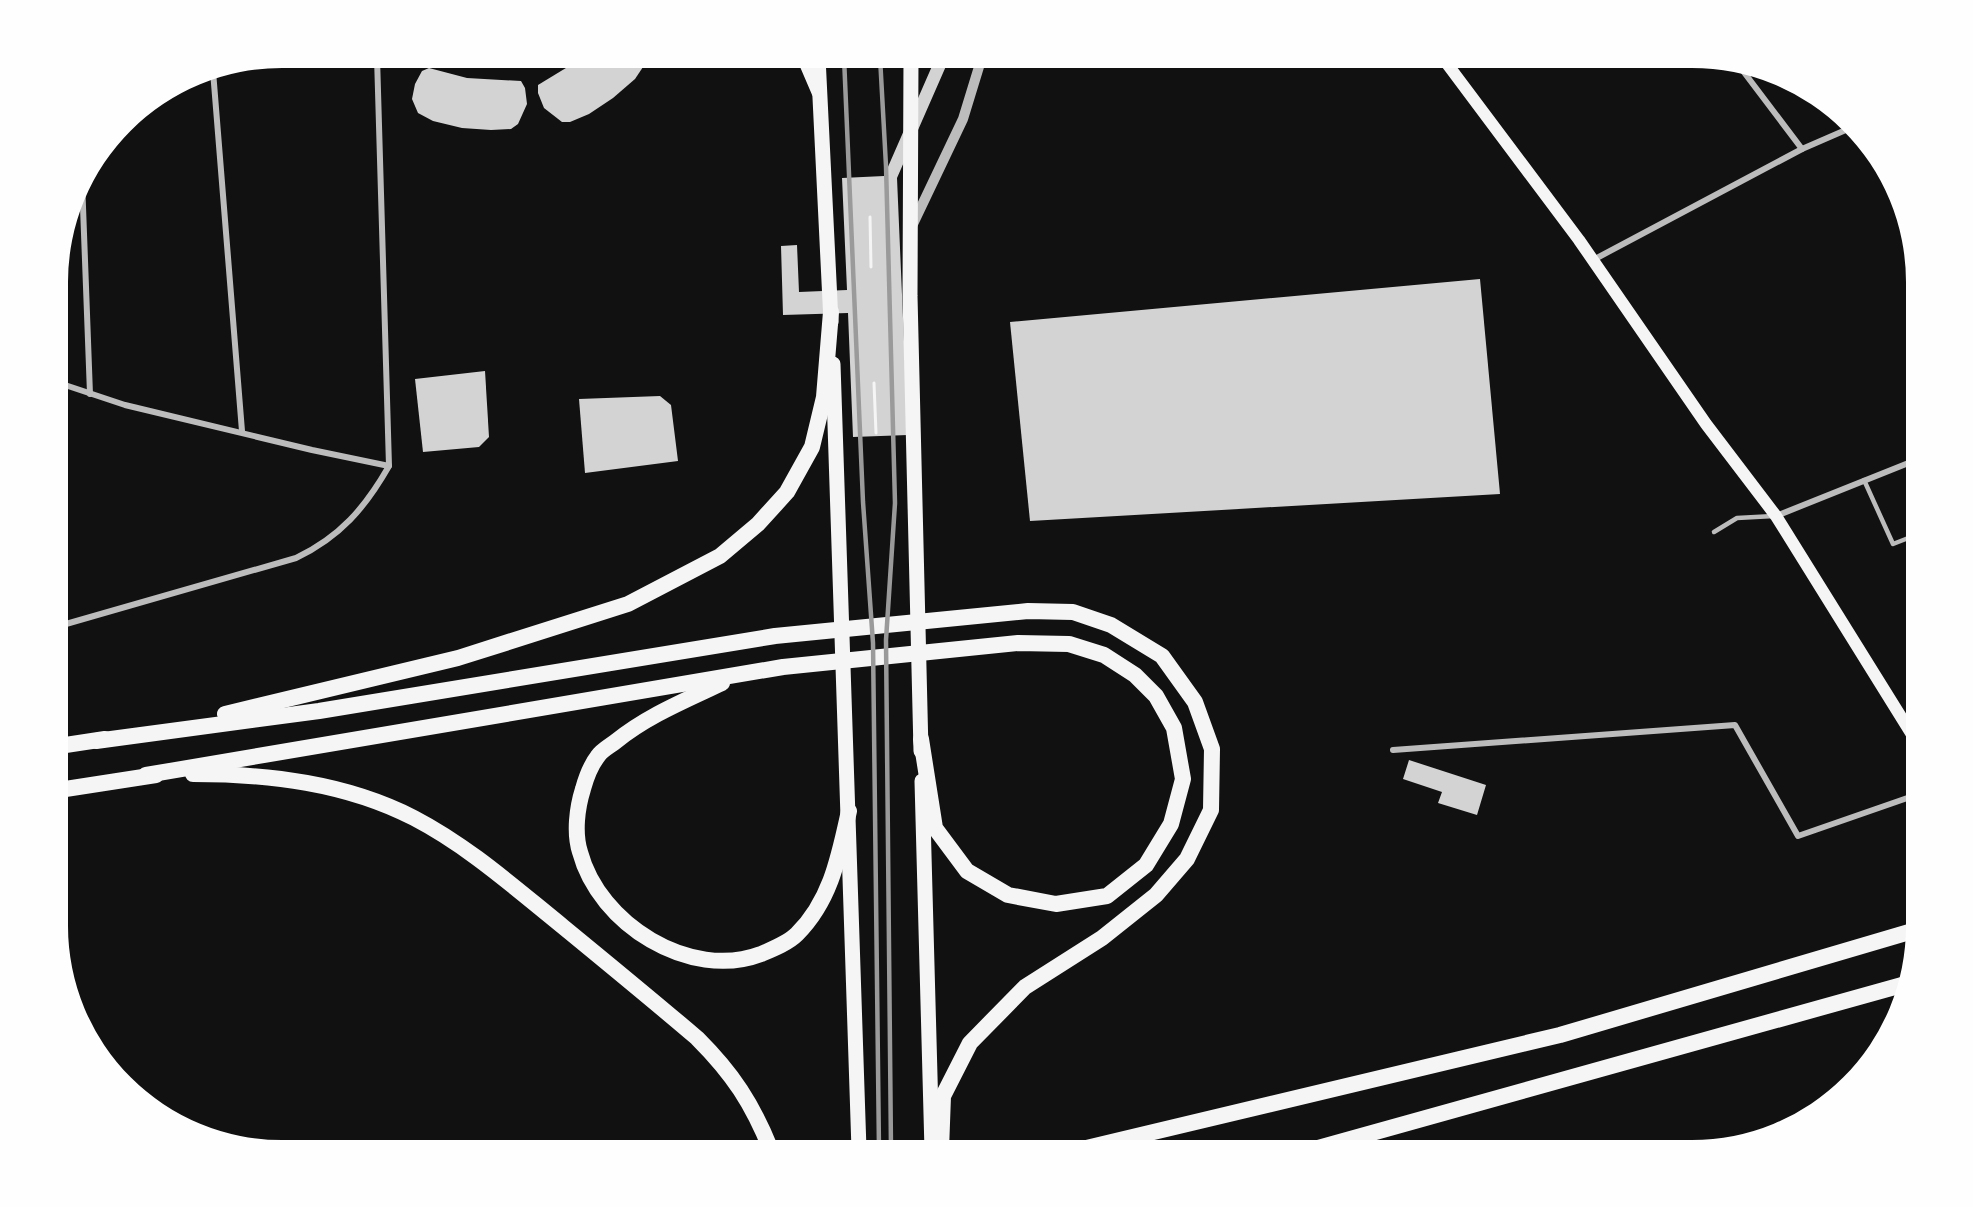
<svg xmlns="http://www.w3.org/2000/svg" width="1973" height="1207" viewBox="0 0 1973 1207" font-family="Inter,sans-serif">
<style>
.building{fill:#d3d3d3}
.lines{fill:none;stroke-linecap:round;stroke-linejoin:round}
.path{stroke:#f5f5f5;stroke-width:3}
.service{stroke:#bcbcbc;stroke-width:4.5}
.minor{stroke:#bcbcbc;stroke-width:6}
.tertiary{stroke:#bcbcbc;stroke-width:10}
.secondary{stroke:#f5f5f5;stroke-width:12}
.primary{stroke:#f5f5f5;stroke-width:15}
.trunk{stroke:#f5f5f5;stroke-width:15}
.motorway{stroke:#f5f5f5;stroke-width:16}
.rail{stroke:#9a9a9a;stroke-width:4.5}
</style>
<rect width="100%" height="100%" fill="#111"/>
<g class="building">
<path d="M584,57H645V64L635,79L613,98L589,114L570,122H562L544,108L538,93V85Z"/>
<path d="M936,57H950L897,178L908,435L853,437L848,313L783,315L781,246L797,245L799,292L847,290L842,178L884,176Z"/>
<path d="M429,68L467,78L521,81L525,88L527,104L518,124L511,129L491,130L462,128L433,121L418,113L412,99L415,84L422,71Z"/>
<path d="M1480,279L1500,494L1030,521L1010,322Z"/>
<path d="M485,371L489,437L479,447L423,452L415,379Z"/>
<path d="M660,396L671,405L678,461L585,473L579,399Z"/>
<path d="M1409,760L1486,785L1477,815L1438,803L1442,792L1403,779Z"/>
</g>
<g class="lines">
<g class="path">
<path d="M870,217L871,267"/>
<path d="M874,383L876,433"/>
</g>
<g class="service">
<path d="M1864,480L1893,544L1916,535"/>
<path d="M1714,532L1737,518L1774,516"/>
<path d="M1911,652L1916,650"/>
</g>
<g class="minor">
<path d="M1737,63L1802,149"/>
<path d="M213,71L242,431"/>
<path d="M82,180L90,394"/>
<path d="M1593,260L1802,149L1848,129"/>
<path d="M59,383L125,405L312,450L389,466"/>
<path d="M1776,516L1916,460"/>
<path d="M59,626L296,558C340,537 365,508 389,466L377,57"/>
<path d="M1393,750L1735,725L1798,836L1916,795"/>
</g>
<path class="tertiary" d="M913,224L963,119L982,57"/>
<path class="secondary" d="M1442,57L1579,240L1706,424L1776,516L1916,741"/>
<path class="primary" d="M804,57L819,92"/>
<g class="trunk">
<path d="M818,57L831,322"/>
<path d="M911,57L910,296L921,751"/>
<path d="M833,364L859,1150"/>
<path d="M922,781L932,1150"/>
</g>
<g class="motorway">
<path d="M722,683C684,701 647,716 615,742C610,746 602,750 598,756C591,765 586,778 583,789C577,808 574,833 580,852C599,924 690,981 761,954C773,949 788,943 797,934C831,900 839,856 849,811"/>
<path d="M225,714L458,658L628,604L720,556L758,524L787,492L812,447L824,397L831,312"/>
<path d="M96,741L319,711L775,636L1028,611L1073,612L1111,625L1162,656L1195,702L1212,749L1211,810L1187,859L1156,895L1102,938L1025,987L970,1043L943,1096L941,1150"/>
<path d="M59,746L105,739"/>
<path d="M193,774C269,774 346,783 414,818C464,844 507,881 550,916C600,957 649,997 697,1038C733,1074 752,1103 771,1150"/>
<path d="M146,775L783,667L1018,643L1069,644L1104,655L1135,675L1156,696L1174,728L1183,779L1171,824L1146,865L1107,896L1056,904L1008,895L967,871L935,828L921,739"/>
<path d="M59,790L156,775"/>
<path d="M1078,1150L1560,1035L1916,930"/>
<path d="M1311,1150L1902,985"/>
</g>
<g class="rail">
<path d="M844,57L863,502L873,643L879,1150"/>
<path d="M880,57L886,166L895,503L886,640L891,1150"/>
</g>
</g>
<path d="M0 0H1973V1207H0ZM282 68H1692A214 214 0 0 1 1906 282V926A214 214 0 0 1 1692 1140H282A214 214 0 0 1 68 926V282A214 214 0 0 1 282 68Z" fill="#fefefe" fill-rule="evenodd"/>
</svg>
